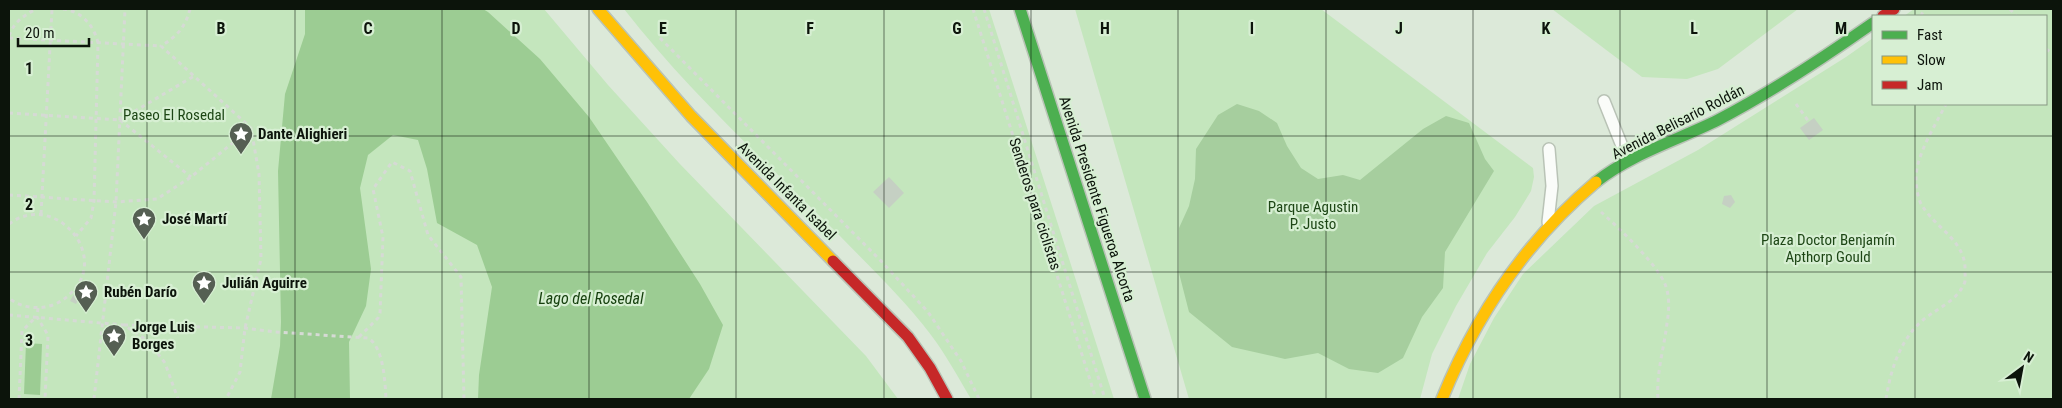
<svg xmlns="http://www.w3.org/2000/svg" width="2062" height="408" viewBox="0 0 2062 408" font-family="'Roboto Condensed',sans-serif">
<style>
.green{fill:#c4e6bd}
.forest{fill:#a6ce9e}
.water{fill:#9ccc93}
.building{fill:#c5d0c3}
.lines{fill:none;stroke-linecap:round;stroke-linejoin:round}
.lane-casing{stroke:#b9c3b6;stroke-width:14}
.fast-casing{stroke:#b9c3b6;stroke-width:14}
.slow-casing{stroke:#b9c3b6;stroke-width:14}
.jam-casing{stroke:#b9c3b6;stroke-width:14}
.path{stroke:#d6dad5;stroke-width:3;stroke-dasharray:4 4;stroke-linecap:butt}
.lane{stroke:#fafcf9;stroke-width:11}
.fast{stroke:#4caf50;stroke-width:11}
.slow{stroke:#ffc107;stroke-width:11}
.jam{stroke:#c62828;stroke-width:11}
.grid{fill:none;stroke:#0c140b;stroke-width:1;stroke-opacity:0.55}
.labels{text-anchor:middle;stroke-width:4.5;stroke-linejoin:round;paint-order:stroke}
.park-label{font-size:15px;fill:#1d4615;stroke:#d7efd3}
.street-label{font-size:15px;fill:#0c140b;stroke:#d7efd3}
.poi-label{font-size:15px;font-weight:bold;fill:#0c140b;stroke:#d7efd3;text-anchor:start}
.water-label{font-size:16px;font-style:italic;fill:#16400e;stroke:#d7efd3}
.grid-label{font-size:16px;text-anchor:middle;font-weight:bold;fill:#0c140b;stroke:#d7efd3;stroke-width:4.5;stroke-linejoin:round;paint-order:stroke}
</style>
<rect width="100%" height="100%" fill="#dce9d9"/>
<g class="green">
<path d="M9,9H544L608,85L679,163L866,356L898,399H9Z"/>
<path d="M624,9H989L1114,399H971C958,377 946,355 931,335C903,298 870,267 838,234C766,162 686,89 624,9Z"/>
<path d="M1075,9H1321L1533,168L1534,177L1531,191L1515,217L1487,253L1456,306L1432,354L1420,399H1189Z"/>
<path d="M1552,9H1798L1718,69L1687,79L1642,77Z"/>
<path d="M1914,9H2053V399H1458L1470,364L1494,318L1523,274L1594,206L1698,150L1846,57L1873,38V104H2046V16H1904Z"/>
</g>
<path class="forest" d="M1237,104L1259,111L1277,123L1287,146L1301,168L1318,179L1343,175L1360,180L1423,129L1446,116L1469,123L1485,159L1494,171L1445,252L1443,288L1422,317L1403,358L1378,373L1349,369L1318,353L1285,359L1232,347L1189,312L1179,273V228L1189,206L1195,179L1196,149L1218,115Z"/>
<g class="water">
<path d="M305,9H483L488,12L540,59L589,117L647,202L700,284L723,325L709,369L689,399H478L479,375L492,287L477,245L437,223L427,169L418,140L393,135L368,155L360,188L371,269L366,306L349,342L350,399H271L280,346L281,322L278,171L285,94L305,34Z"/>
<path d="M26,343L42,344L40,395L24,394Z"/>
</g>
<g class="building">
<path d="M1814,118L1823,130L1809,140L1800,128Z"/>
<path d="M889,177L904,193L889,208L873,192Z"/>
<path d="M1731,195L1735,202L1730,208L1722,204L1724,196Z"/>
<path d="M77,289L82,293L76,304L70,301Z"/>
</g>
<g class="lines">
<g class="lane-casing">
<g id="lane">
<path d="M1604,101L1628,161"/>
<path d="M1548,222L1552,186L1549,149"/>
</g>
</g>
<g class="fast-casing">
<g id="fast">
<path d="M1020,9L1145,399"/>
<path d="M1596,182C1631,154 1678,140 1718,120C1772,92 1823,58 1873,23"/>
</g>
</g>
<g class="slow-casing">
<g id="slow">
<path d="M598,9L691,116L833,261"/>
<path d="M1442,399C1476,315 1526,241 1596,182"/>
</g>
</g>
<g class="jam-casing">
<g id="jam">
<path d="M1883,16L1894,9"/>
<path d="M833,261L908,337L930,368L947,399"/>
</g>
</g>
<g class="path">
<path d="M63,9C81,11 94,25 98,43L94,201L91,218L76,236"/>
<path d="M190,9C185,28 177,36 161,46L251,128L259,174L261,259L245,328L240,372L226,399"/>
<path d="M973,9L1096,399"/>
<path d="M984,9L1105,399"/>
<path d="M2010,9L2016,16"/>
<path d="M1921,16L1924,9"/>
<path d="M9,36C14,22 23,16 36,9"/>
<path d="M9,38L161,46"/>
<path d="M660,38L882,262L928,312L961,361L979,399"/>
<path d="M2046,49L2053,54"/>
<path d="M1796,104L1809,122"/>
<path d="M9,113L120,120L194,76"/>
<path d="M120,120L191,177"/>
<path d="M9,195L116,202L157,199L191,177L251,128"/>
<path d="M1601,212C1619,228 1656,263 1665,284C1670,296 1669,311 1667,323C1664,349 1656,373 1658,399"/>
<path d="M41,214L52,9"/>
<path d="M9,224C54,190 111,255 71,293C64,300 56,305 45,307C33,309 18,306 9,298"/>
<path d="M38,308L37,317L48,335L45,399"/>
<path d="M9,315L124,325L148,341L165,363L178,399"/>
<path d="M124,325L245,328L275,332L368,338C384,347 385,383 386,399"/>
<path d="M359,337L378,318L380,313L383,237L373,189L392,162L410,171L428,235L461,277L464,399"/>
<path d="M19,399L22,331L36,317"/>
<path d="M94,399L116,202L125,9"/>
<path d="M1886,399C1891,367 1902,333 1931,314C1943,306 1958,298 1964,284C1966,281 1965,276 1965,272C1967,242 1937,229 1923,207C1918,201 1916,186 1916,178C1916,155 1936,124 1946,104"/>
</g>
<use href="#lane" class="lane"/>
<use href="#fast" class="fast"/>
<use href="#slow" class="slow"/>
<use href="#jam" class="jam"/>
</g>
<path class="grid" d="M147,9V399M295,9V399M442,9V399M589,9V399M736,9V399M884,9V399M1031,9V399M1178,9V399M1326,9V399M1473,9V399M1620,9V399M1767,9V399M1915,9V16M1915,104V399M9,136H2053M9,272H2053"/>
<defs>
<g id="sight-pin" transform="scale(1.25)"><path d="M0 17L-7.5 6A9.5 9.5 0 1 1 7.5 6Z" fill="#555f53" stroke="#d7efd3"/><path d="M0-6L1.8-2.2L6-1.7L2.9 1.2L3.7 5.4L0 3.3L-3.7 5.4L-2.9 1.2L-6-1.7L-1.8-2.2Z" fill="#fff"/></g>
</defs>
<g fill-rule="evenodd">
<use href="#sight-pin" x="241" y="134"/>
<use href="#sight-pin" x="144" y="219"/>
<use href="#sight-pin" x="204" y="283"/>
<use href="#sight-pin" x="86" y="292"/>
<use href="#sight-pin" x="114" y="336"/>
</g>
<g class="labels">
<g class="park-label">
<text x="174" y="120">Paseo El Rosedal</text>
<text x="1313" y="212">Parque Agustin<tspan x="1313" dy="17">P. Justo</tspan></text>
<text x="1828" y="245">Plaza Doctor Benjamín<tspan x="1828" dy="17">Apthorp Gould</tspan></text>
</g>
<g class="street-label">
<text transform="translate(1678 122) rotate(-27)" y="5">Avenida Belisario Roldán</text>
<text transform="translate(787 191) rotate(45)" y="5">Avenida Infanta Isabel</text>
<text transform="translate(1097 199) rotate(72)" y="5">Avenida Presidente Figueroa Alcorta</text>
<text transform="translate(1035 204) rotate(72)" y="5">Senderos para ciclistas</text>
</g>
<g class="poi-label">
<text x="258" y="139">Dante Alighieri</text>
<text x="162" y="224">José Martí</text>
<text x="222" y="288">Julián Aguirre</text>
<text x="104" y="297">Rubén Darío</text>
<text x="132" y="332">Jorge Luis<tspan x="132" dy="17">Borges</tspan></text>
</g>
<g class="water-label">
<text x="591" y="304">Lago del Rosedal</text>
</g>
</g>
<g class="grid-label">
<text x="221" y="34">B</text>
<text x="368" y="34">C</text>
<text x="516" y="34">D</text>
<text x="663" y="34">E</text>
<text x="810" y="34">F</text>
<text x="957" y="34">G</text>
<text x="1105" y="34">H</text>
<text x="1252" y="34">I</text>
<text x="1399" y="34">J</text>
<text x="1546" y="34">K</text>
<text x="1694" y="34">L</text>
<text x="1841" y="34">M</text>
<text x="29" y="74">1</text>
<text x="29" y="210">2</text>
<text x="29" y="346">3</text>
</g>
<rect width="2062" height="408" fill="none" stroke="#0c140b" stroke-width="20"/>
<rect x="1872" y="15" width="175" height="90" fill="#d7efd3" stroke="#869783"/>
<rect x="1882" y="31" width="25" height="8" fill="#4caf50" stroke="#869783"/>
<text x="1917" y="40" font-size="15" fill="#0c140b">Fast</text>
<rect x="1882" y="56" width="25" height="8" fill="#ffc107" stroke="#869783"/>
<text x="1917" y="65" font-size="15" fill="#0c140b">Slow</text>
<rect x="1882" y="81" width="25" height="8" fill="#c62828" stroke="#869783"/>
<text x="1917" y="90" font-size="15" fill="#0c140b">Jam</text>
<g transform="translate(2022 368) rotate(32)" stroke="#d7efd3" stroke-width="4" paint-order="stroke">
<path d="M0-4L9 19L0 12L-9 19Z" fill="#0c140b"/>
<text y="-8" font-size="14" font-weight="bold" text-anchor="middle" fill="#0c140b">N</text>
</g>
<path d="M18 38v8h71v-8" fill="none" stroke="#0c140b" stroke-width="2.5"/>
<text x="25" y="38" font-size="15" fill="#0c140b" stroke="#d7efd3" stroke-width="4" paint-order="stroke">20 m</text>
</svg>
